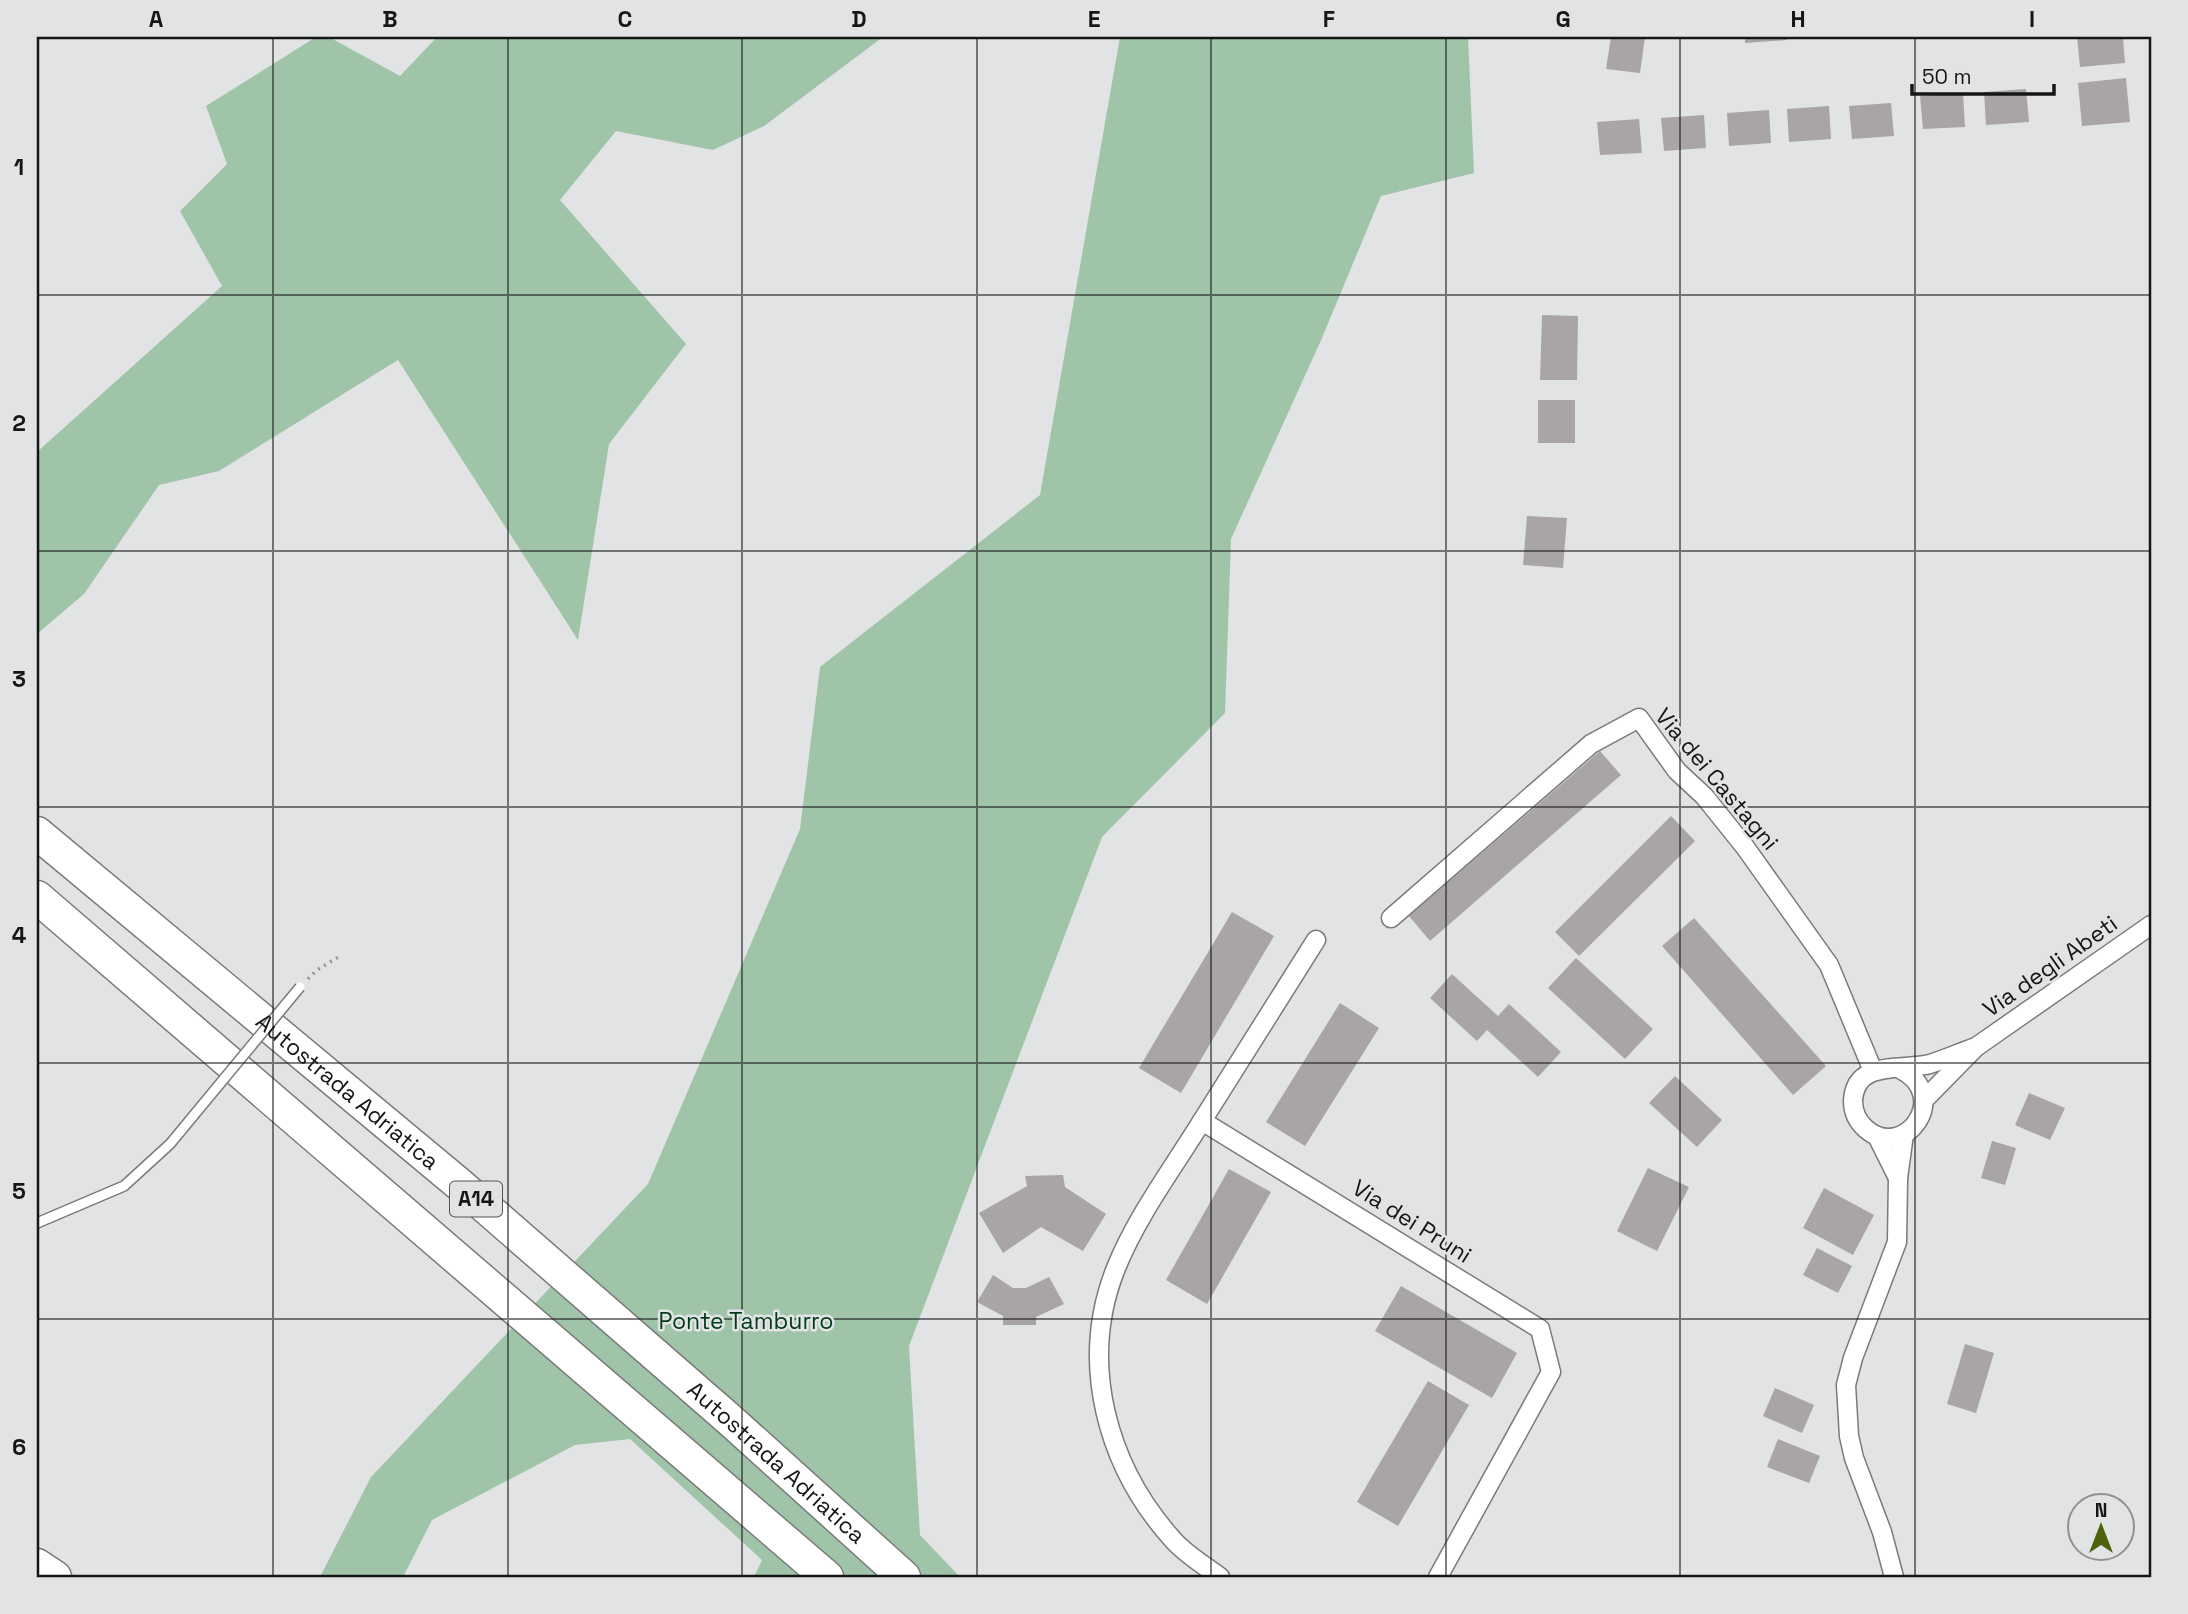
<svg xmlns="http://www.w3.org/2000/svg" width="2188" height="1614" viewBox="0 0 2188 1614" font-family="'Space Grotesk',sans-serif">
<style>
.green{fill:#9fc4a8}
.building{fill:#a8a5a4}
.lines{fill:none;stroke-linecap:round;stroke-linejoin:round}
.lane-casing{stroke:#797a7c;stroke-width:12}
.street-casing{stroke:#797a7c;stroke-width:21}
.highway-casing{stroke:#797a7c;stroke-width:35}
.path{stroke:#939495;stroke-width:3.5;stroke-dasharray:2 5;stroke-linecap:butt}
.lane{stroke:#fff;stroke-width:9}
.street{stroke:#fff;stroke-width:18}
.highway{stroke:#fff;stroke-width:32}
.lane-bridge-casing{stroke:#797a7c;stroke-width:12;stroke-linecap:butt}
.lane-bridge{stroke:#fff;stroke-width:9}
.grid{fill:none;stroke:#151617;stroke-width:2;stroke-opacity:0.55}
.labels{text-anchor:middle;stroke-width:5;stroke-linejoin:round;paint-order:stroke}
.shield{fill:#e2e3e5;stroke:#525455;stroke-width:2}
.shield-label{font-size:21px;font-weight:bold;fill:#151617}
.street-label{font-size:23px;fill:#151617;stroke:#e2e3e5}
.park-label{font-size:23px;fill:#003b1a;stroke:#e2e3e5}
.neatline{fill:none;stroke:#151617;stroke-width:2.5}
.grid-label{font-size:23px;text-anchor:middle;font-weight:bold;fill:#151617}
</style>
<rect width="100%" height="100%" fill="#e2e3e5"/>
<g class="green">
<path d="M316,37H329L400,76L437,37H883L764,126L713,150L616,131L560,200L686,344L609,444L578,640L398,360L219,471L159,485L84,594L37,634V452L222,286L180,211L227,164L206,106Z"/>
<path d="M1120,37H1468L1474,173L1381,196L1322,338L1231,539L1225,713L1102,837L909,1346L920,1535L960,1577H754L762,1560L630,1439L575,1445L432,1520L403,1577H320L371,1477L648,1184L800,829L820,667L1040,495Z"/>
</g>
<g class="building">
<path d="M1611,37H1645L1640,73L1606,69Z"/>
<path d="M1745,37H1787V40L1745,43Z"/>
<path d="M2077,37H2123L2125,63L2080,67Z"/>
<path d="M2126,78L2130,122L2082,126L2078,83Z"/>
<path d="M2026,89L2029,122L1986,125L1984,92Z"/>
<path d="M1963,93L1965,127L1923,129L1920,96Z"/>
<path d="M1891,103L1894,136L1852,139L1849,106Z"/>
<path d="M1829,106L1831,139L1789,142L1787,109Z"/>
<path d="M1769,110L1771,143L1729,146L1727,113Z"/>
<path d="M1704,115L1706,148L1664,151L1661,118Z"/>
<path d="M1639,119L1642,153L1600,155L1597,122Z"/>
<path d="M1542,315L1578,316L1577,380H1540Z"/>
<rect x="1538" y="400" width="37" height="43"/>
<path d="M1527,516L1567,518L1563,568L1523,565Z"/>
<path d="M1600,751L1621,775L1430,941L1409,916Z"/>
<path d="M1671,816L1695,841L1579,956L1555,932Z"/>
<path d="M1232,912L1274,936L1181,1093L1139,1068Z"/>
<path d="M1694,918L1826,1066L1793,1095L1662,946Z"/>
<path d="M1576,958L1653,1029L1625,1059L1548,988Z"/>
<path d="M1452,974L1498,1016L1509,1004L1561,1052L1538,1077L1487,1030L1477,1041L1430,998Z"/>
<path d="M1340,1003L1379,1028L1305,1146L1266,1122Z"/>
<path d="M1675,1076L1722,1120L1697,1147L1649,1103Z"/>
<path d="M2029,1093L2065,1108L2050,1140L2015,1125Z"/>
<path d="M1992,1141L2016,1148L2005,1185L1981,1178Z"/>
<path d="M1648,1168L1689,1187L1657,1251L1617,1231Z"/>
<path d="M1229,1169L1271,1192L1207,1304L1166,1280Z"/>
<path d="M1063,1175L1065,1187L1106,1214L1083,1251L1041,1227L1003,1253L979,1213L1027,1186L1025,1176Z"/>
<path d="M1824,1188L1874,1215L1853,1255L1803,1228Z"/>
<path d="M1817,1248L1852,1266L1838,1293L1803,1275Z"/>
<path d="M993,1275L1013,1288H1026L1049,1277L1064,1304L1036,1317V1325H1003V1316L977,1302Z"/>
<path d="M1401,1286L1517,1353L1492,1398L1375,1331Z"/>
<path d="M1965,1344L1994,1353L1976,1413L1947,1404Z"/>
<path d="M1428,1381L1469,1405L1398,1526L1357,1502Z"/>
<path d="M1775,1388L1814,1405L1802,1433L1763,1416Z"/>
<path d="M1778,1439L1820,1456L1809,1483L1767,1467Z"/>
</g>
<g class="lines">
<g class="lane-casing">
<path id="lane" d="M37,1223L124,1186L170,1144L194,1115"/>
</g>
<g class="street-casing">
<g id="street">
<path d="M1391,918L1591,744L1639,718L1677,771L1704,796L1745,847L1829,965L1873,1071"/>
<path d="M1316,940L1202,1121L1540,1329L1551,1372L1438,1577"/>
<path d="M1900,1069C1953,1096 1904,1162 1866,1129C1858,1122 1853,1112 1853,1101C1855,1059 1903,1071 1930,1064C1946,1059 1961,1052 1976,1047"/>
<path d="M1924,1100L1976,1047L2151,925"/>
<path d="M1202,1121C1173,1168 1137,1216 1116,1268C1078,1363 1107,1467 1174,1541C1187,1555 1205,1566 1220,1577"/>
<path d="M1877,1136L1898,1178"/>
<path d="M1894,1577L1882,1532L1854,1458L1849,1436L1846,1385L1853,1358L1897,1242L1898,1178L1904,1134"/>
</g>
</g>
<g class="highway-casing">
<g id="highway">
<path id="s1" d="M37,833L459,1184L730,1420L904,1577"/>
<path d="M37,897L827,1577"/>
<path d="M37,1565L55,1577"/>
</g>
</g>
<path class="path" d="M308,979L317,970L340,956"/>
<use href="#lane" class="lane"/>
<use href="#street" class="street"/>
<use href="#highway" class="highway"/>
<g class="lane-bridge-casing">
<path id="lane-bridge" d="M194,1115L300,987"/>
</g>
<use href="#lane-bridge" class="lane-bridge"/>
</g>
<path class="grid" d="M273,37V1577M508,37V1577M742,37V1577M977,37V1577M1211,37V1577M1446,37V1577M1680,37V1577M1915,37V1577M37,295H2151M37,551H2151M37,807H2151M37,1063H2151M37,1319H2151"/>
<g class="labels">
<rect class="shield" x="450" y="1181.5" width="52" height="35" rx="5"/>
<g class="shield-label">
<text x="476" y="1206">A14</text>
</g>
<g class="street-label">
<text transform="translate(1717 779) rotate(50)" y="8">Via dei Castagni</text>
<text transform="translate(2050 966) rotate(-35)" y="8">Via degli Abeti</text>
<text dy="8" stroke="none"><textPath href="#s1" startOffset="404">Autostrada Adriatica</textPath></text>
<text transform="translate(1412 1221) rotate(32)" y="8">Via dei Pruni</text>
<text dy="8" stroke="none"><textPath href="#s1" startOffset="971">Autostrada Adriatica</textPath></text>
</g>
<g class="park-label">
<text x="746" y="1329">Ponte Tamburro</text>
</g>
</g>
<rect width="2188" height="1614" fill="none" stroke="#e2e3e5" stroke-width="77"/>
<g transform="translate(2101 1527)"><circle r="33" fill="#e2e3e5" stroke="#909193" stroke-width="2"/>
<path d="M0-5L12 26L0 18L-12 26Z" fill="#4e620c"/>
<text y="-10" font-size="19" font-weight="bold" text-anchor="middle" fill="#151617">N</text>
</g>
<path d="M1912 84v10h142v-10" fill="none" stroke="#151617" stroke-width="3.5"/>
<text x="1922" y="84" font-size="21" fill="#151617" stroke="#e2e3e5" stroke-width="5" paint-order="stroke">50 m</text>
<rect x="38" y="38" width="2112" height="1538" class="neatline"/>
<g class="grid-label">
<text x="156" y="27">A</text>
<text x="390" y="27">B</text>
<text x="625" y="27">C</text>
<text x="859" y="27">D</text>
<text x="1094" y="27">E</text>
<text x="1329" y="27">F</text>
<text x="1563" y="27">G</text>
<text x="1798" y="27">H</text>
<text x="2032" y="27">I</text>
<text x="19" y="175">1</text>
<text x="19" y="431">2</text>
<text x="19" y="687">3</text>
<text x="19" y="943">4</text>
<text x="19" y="1199">5</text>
<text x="19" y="1455">6</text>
</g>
</svg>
